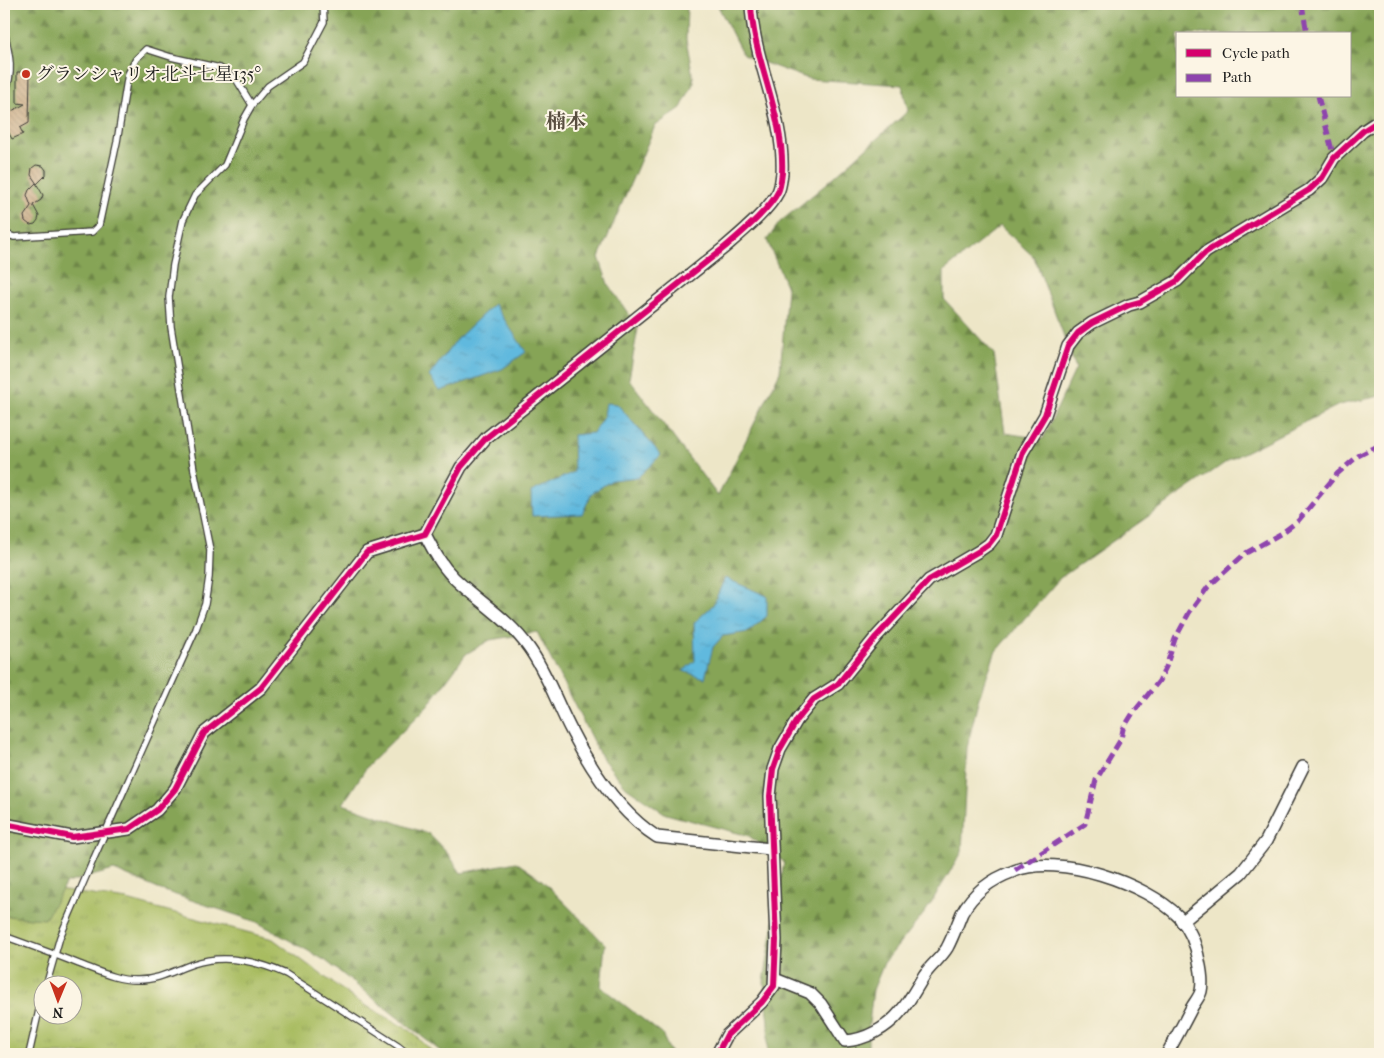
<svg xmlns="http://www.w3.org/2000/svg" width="1384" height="1058" viewBox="0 0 1384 1058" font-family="'IM FELL French Canon','Noto Serif JP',serif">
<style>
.grass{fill:url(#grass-tufts);stroke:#626c3e;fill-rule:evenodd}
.forest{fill:url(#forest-firs);stroke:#51603a;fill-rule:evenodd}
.water{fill:url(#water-ripples);stroke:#3e6a7d}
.building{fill:url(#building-back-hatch)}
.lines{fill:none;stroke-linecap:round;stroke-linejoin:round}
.service-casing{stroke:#3b3a36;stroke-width:8}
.minor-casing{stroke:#3b3a36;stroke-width:14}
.service{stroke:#fff;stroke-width:5.5}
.minor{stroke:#fff;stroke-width:11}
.service-bridge-casing{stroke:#3b3a36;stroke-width:8;stroke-linecap:butt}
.service-bridge{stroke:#fff;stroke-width:5.5}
.quiet{stroke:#8e44ad;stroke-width:5;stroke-dasharray:10 5;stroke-linecap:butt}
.cycleway-casing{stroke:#fcf5e5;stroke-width:9}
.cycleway{stroke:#d6006c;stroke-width:6}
.poi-dot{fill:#c8321e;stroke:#fcf5e5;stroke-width:2}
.labels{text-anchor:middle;stroke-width:4;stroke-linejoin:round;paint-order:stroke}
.poi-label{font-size:18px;fill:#1c1c1c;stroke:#fcf5e5;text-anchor:start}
.quarter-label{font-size:20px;font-weight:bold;fill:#594e40;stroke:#fcf5e5}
</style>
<defs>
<pattern id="grass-tufts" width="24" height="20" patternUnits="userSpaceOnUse" patternTransform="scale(1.25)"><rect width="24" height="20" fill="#a8bc61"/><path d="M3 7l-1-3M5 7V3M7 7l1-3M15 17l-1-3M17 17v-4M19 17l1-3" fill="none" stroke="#90a154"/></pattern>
<pattern id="forest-firs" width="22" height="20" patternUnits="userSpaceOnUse" patternTransform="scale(1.25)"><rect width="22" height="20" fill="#86a457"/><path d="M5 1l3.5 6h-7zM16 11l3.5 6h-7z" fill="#6d8547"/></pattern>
<pattern id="water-ripples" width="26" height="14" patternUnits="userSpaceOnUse" patternTransform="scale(1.25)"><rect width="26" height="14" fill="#61b9de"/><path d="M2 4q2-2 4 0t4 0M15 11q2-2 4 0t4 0" fill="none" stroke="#549ebe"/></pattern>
<pattern id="building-back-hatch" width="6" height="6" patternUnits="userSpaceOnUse" patternTransform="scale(1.25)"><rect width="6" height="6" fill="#caaa83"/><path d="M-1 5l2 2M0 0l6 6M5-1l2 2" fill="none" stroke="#a38a6a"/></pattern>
</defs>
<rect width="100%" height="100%" fill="#fcf5e5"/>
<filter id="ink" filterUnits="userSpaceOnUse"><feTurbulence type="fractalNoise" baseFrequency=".02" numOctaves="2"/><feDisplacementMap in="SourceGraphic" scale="10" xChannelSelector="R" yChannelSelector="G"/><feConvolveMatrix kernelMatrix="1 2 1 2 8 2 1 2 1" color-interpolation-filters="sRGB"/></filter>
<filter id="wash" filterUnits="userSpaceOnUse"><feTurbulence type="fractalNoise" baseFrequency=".0096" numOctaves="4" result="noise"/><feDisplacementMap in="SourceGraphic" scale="20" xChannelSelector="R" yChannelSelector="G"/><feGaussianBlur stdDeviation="1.12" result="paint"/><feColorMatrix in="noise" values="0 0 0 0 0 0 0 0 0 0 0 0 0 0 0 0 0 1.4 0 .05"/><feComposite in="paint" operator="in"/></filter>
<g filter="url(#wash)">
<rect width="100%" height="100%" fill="#ede6c7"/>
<path class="grass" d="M4,882L127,900L273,939L356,1000L411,1031L435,1054H4ZM42,986H72V1016H42Z"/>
<path class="forest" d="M4,4H687L686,39L694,82L681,108L655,126L599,257L608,284L638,328L629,379L718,496L780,372L787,288L767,240L780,222L826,184L908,111L902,85L809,79L743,55L717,4H1380V396L1339,405L1229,460L1060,578L996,651L979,697L967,748L962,852L926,911L884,963L873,990L868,1032V1054H767L769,1022L764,982L784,862L749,836L666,814L626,787L601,757L537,632L490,640L466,654L427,707L368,765L343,804L429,834L449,855L461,873L516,862L542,880L605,944L601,987L662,1034L671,1054H444L326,961L257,922L158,889L114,870L66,883L45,919L4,916ZM1178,34H1350V96H1178ZM1000,226L1034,257L1076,368L1043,439L1005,433L994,354L944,299V271Z"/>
<g class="water">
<path d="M494,304L526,352L502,369L440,391L429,376L457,339Z"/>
<path d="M606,403L617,404L661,455L638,477L612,480L592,493L582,514L532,516L531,492L574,472L573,435L593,433L604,416Z"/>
<path d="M725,578L767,596V616L748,632L723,636L713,647L705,678L683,671L695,661L694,623L713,605Z"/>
</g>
<g id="blocks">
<g class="building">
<path d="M17,72H30L29,123L20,128L23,134L12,139L4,124V115L25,104L17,103Z"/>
<path d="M36,165L43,166L46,170V175L37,184L31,175L32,168Z"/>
<path d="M36,183L43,195L41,200L33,205L39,216L38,220L35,224L30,225L25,221L24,216L31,206L27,195L29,190Z"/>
</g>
</g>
</g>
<g filter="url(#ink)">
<use href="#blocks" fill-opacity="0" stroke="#3b3a36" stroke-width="1"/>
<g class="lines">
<g class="service-casing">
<g id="service">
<path d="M4,31C9,52 15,74 4,93"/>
<path d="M4,162V182"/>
<path d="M4,230L6,234L14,237L92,232L99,225L117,142L128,74L136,59L146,49L171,57L220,68L236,79L252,105"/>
<path d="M109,824L196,629L205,604L209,577L210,550L194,470L171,327L169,297L173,265L183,220L195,195L225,165L244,119L252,105L268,86L303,62L324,22L323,4"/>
<path d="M4,936C29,945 54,954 79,964C98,971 118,981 138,980C159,980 175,970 193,964C225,953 257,961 286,974L398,1046L408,1054"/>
<path d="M46,986L60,937L94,858"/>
<path d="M29,1054L42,997"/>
</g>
</g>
<g class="minor-casing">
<g id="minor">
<path d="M425,534C433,550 441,565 454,578C479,602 509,619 529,648C547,673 557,704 572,732C592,771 620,813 657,837L771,849"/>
<path d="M4,824L72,837L129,829L157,810L175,789L204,733L261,688L367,552L425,534L461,467L486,438L725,247C741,233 769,210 778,192C781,186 781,179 782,173C785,115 753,61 751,4"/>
<path d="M1182,922L1241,873L1266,841L1303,767"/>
<path d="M775,979L810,993L821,1004L845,1041C865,1040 887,1028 900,1012C910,1001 917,987 925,974C931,965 941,958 947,948C953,937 957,925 962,913C973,893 992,879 1014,871C1059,853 1146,883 1179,917C1191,930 1196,944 1199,961C1201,970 1203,982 1201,991C1200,996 1195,1002 1192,1007C1184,1023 1175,1039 1167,1054"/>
<path d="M717,1054L727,1035L762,1002L774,986L776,940L770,796L773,769L780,749L797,720L814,699L838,684L876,637L915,595L929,580L979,551L989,544L996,535L1023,452L1045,415L1068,346L1078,333L1092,323L1129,305L1140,302L1177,281L1206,252L1309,190L1322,178L1334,158L1363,131L1380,120"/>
</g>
</g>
<use href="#service" class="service"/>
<use href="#minor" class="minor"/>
<g class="service-bridge-casing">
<path id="service-bridge" d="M94,858L109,824"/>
</g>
<use href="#service-bridge" class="service-bridge"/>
<g class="quiet">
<path d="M1302,4L1307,34"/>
<path d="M1318,96L1334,158"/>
<path d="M1015,870L1085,824L1096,780L1121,739L1123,729L1133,713L1159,681L1166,667L1175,639L1189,613L1208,587L1246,553L1282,533L1298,521L1337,474L1358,456L1380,445"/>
</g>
<g class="cycleway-casing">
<g id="cycleway">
<path d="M4,824L72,837L129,829L157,810L175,789L204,733L261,688L367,552L425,534L461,467L486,438L725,247C741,233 769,210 778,192C781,186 781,179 782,173C785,115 753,61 751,4"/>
<path d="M717,1054L727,1035L762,1002L774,986L776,940L770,796L773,769L780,749L797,720L814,699L838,684L876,637L915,595L929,580L979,551L989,544L996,535L1023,452L1045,415L1068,346L1078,333L1092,323L1129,305L1140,302L1177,281L1206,252L1309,190L1322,178L1334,158L1363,131L1380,120"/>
</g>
</g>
<use href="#cycleway" class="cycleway"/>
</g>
</g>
<circle class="poi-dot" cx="26" cy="74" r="5"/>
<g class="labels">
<g class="poi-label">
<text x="36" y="80">グランシャリオ北斗七星135°</text>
</g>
<g class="quarter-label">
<text x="566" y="128">楠本</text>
</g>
</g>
<rect width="1384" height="1058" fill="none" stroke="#fcf5e5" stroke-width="20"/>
<rect x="1176" y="32" width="175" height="65" fill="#fcf5e5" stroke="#a29e95"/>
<rect x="1186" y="49" width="25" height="8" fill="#d6006c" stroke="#a29e95"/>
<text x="1222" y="58" font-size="15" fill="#1c1c1c">Cycle path</text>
<rect x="1186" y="74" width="25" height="8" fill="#8e44ad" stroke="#a29e95"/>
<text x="1222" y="82" font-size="15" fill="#1c1c1c">Path</text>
<g transform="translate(58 1000) rotate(181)"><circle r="24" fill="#fcf5e5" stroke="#a29e95"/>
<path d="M0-4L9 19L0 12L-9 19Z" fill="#c8321e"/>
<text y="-8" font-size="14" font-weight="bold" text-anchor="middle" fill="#1c1c1c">N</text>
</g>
</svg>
